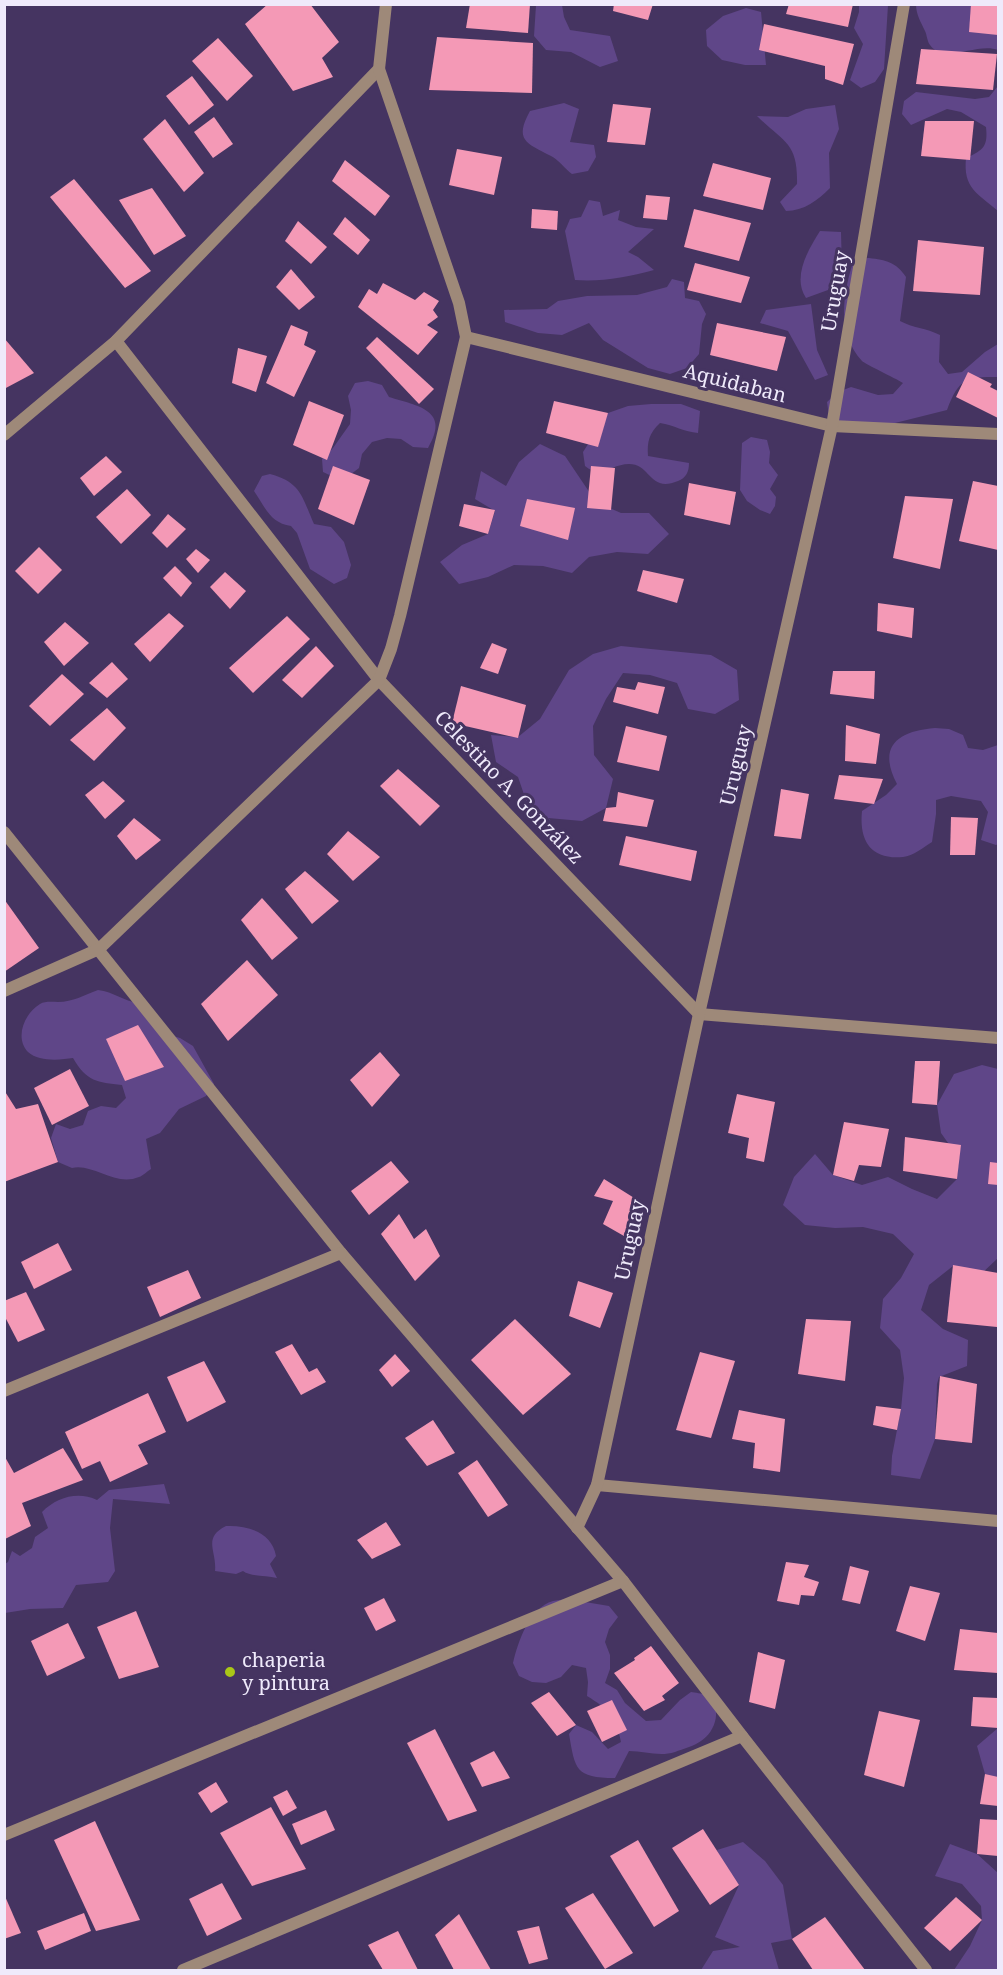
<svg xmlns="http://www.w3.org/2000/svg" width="1003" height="1975" viewBox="0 0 1003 1975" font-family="'Noto Serif',serif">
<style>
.green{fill:#5f4688}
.building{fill:#f499b6}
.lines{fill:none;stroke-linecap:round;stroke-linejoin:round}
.street{stroke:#9e8979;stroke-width:12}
.poi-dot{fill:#aac717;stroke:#453461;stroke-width:2}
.labels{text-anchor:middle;stroke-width:6;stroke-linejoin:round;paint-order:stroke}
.street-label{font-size:20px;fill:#efeafb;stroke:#453461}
.poi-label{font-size:20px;fill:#efeafb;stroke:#453461;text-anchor:start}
</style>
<rect width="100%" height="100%" fill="#453461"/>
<g class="green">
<path d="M916,4L998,5V50C977,42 944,65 930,45C927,41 927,35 925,31C921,22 916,15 916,4Z"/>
<path d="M536,5H562L564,17L570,30L610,36L618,61L600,67L571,52L546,50L534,36Z"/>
<path d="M859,5H888L884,69L875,82L861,88L850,80L863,44L854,28L859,12Z"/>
<path d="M746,8L761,12L766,65H745L722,60L707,46L706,30L723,16Z"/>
<path d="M998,86V211C977,193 963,188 966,158C984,150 988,146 986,127L961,112L947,109L911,125L902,114L904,101L916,92L975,99L989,97Z"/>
<path d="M564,103L579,109L570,142L594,145L596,157L588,171L572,174C565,169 558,159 551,156C526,143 514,140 530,111Z"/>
<path d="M835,105L839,129L829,153L830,188C818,200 804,211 786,211L780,202L797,184C798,142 784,143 757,116L788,117L806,109Z"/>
<path d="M589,200L600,202L603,216L620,210L618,220L636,227L654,229L628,252L638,257L654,270C627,277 602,282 575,280L565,231L570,219L581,217Z"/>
<path d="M820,231L841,232L842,271L828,290L806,298C792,277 808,250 820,231Z"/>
<path d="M869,258C886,260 896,262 906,277L900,321C913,328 926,328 940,335L939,362L948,374L962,372L985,352L998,344V377C966,377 959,378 947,410L887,425L837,424L829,416L827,402L838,392L851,387L878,395L893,394L903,383C895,378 865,364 862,361C836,332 843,293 854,259Z"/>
<path d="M672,279L684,282L685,298L699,301L706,314L702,324L699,354L687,368L670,374L648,368L603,340L589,323L562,335L538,333L505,322L504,310L547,309L558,301L587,296L637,295L667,287Z"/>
<path d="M811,304L817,350L828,375L815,380L788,331L760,323L766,310Z"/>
<path d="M368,381L382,385L389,397C418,406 451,410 428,448L413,447L401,439L387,438L372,442L362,454L359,468C344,480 340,480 323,472L322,459L333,448L350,424L351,410L348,396L355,383Z"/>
<path d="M651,404H681L700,411L698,433C684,432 674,425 660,423C649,433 647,442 648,456L689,463C689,472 686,478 678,481C649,493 651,464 629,464C612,464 600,479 585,466L583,452L608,413L628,406Z"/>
<path d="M751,437L767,440L770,452L769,463L778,475L770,489L776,497L775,506L770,514L760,510L747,501L740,490L742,443Z"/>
<path d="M540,444L565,456L596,502L621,513H649L669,534L648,554L617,552L589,557L572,573L543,566L514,565L488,577L459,584L440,562L462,545L488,534L495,511L475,499L481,471L506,486L519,462Z"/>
<path d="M270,474C301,482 302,497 314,524L331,527L344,542L351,565L347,578L334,584L310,569L297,533L291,526C270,523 265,507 254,491L262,476Z"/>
<path d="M621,646L711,655L737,670L739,700L715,714L688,709L677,683L650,675L623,673L606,699L593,726L594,755L613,779L606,808L582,821L548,818L551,821L528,806L518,777L496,762L491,735L518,737L540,719L569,670L593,654Z"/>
<path d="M935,728L949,729L963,735L968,748L983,750L998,745V844L996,845L981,840L988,812L981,801L951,796L936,800V814L932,842C924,847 913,856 903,857C870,860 859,840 862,811L886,795L897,784C877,746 898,731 935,728Z"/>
<path d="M98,990C114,992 123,1001 139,1003L166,1034L180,1038L193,1046L214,1084L206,1096L179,1109L160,1133L146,1139L151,1169C147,1171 143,1176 139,1177C115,1187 93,1163 72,1168L58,1162L51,1138L56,1124L70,1129L83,1125L88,1111L101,1106L116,1108L126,1098L122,1085C97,1082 87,1082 73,1058C60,1060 39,1062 28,1052C14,1037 25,1013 40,1004C45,1001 52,1002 58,1002C73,1002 84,995 98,990Z"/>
<path d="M982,1065L998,1069V1258L980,1275L953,1266L929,1285L921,1310L943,1329L968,1340L967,1366L939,1377L937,1384L935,1439L920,1479L891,1475L892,1456L901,1409L904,1378L900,1350L880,1328L883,1299L901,1278L914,1254L893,1234L863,1227L835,1228L805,1225L783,1205L794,1177L815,1154L833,1175L862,1185L888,1177L912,1189L937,1199L957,1179L958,1157L941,1133L937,1105L954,1074Z"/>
<path d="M164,1484L170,1504L113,1499L110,1528L115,1571L108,1582L76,1585L63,1608L30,1609L5,1613V1564L8,1562L12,1551L20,1556L32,1548L35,1537L48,1528L42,1512C57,1497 78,1491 97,1500L109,1490Z"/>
<path d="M226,1526C247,1525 272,1532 276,1556L270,1564L277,1578C266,1575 251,1577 243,1571L236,1574L215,1571C217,1551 202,1538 226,1526Z"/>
<path d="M567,1599L609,1606L618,1617L609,1629L605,1642L610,1655V1669L605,1683L617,1690L625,1703L646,1721L661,1720L680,1700L691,1692C695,1693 702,1693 705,1695C724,1705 716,1732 701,1741C694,1746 683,1749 675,1752C659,1757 645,1751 629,1751L615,1778C575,1778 575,1769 569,1734L576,1725L592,1732L608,1749L621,1742C616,1716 608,1709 587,1696L588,1682L586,1668L572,1665L561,1677L546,1683L532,1682L519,1676L513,1663C518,1642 529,1608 553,1601C557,1600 562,1600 567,1599Z"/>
<path d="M998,1728V1779L985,1774L977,1746Z"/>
<path d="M743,1842L765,1861L783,1885L792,1939L771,1943L779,1970H701L713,1951L740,1947L715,1937L739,1885L728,1876L717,1850Z"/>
<path d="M950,1844L977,1854L998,1873V1970H954L970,1946L982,1920L981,1906L962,1884L935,1876Z"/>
</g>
<g class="building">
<path d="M268,4H310L339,42L322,58L333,77L293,91L245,24Z"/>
<path d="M470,4H530L528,33L466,28Z"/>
<path d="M614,4H653L648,20L613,11Z"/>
<path d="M789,4H853L848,27L786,14Z"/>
<path d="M971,4H998V35L969,32Z"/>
<path d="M764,24L854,44L843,85L825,79V66L759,50Z"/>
<path d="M437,37L533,43L532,93L429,90Z"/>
<path d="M218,38L253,76L227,101L192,61Z"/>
<path d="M921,49L997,54L993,90L916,84Z"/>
<path d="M192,76L214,105L189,125L166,96Z"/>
<path d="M613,104L651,108L645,145L607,142Z"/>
<path d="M214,117L233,144L213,158L194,132Z"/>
<path d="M165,119L204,173L184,192L143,139Z"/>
<path d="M925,121H974L970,160L921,156Z"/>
<path d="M457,149L502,157L494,195L449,185Z"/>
<path d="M345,160L390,196L375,216L332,181Z"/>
<path d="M713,163L771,178L763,210L703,196Z"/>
<path d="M74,179L151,271L125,288L50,197Z"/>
<path d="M152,188L186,236L154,255L119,200Z"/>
<path d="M646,195L670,197L667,220L643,218Z"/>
<path d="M532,209L558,211L557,230L531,228Z"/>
<path d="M694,209L751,223L739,261L684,247Z"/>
<path d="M345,217L370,240L358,255L333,234Z"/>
<path d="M298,221L327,247L311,264L285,241Z"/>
<path d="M918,240L984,247L980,295L913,291Z"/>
<path d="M695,263L750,277L741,303L687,290Z"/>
<path d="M291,269L315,297L299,310L276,287Z"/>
<path d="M383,283L415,300L424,292L439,301L433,310L438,317L427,325L438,332L418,355L358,307L369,289L377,294Z"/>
<path d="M717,323L786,337L777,371L710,355Z"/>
<path d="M291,325L308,332L304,345L316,351L294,397L266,383Z"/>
<path d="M377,337L434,389L419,404L366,348Z"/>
<path d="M4,338L34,373L4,389Z"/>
<path d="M238,348L267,356L256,392L232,383Z"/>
<path d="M968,372L992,384L990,387L998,391V418L956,397Z"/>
<path d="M309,401L344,415L327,460L293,445Z"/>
<path d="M554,401L608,413L598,447L546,433Z"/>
<path d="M106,456L122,472L94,496L80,478Z"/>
<path d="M333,466L370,480L354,525L318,509Z"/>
<path d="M591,466L615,468L611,510L587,508Z"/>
<path d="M973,481L998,486V550L959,541Z"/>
<path d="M689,483L736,492L730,525L684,515Z"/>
<path d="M127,489L151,515L121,544L96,517Z"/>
<path d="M905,496L953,499L940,569L893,558Z"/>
<path d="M527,499L575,508L568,540L520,526Z"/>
<path d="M464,504L495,510L488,534L459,526Z"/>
<path d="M168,514L186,529L167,548L152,533Z"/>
<path d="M39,547L62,570L38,594L15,571Z"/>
<path d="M196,549L210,560L198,573L186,559Z"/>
<path d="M175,566L192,583L181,597L163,578Z"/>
<path d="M643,570L684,579L677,603L637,591Z"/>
<path d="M225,572L246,591L230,609L210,587Z"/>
<path d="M878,603L914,608L912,638L877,631Z"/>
<path d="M169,613L184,626L150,662L134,644Z"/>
<path d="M287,616L310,639L253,693L229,668Z"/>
<path d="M65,622L89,643L64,666L44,642Z"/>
<path d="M492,643L507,649L498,674L480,668Z"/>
<path d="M316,646L334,666L302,698L282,680Z"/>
<path d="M112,662L128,679L107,698L89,683Z"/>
<path d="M833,671H875L874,699L830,694Z"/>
<path d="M62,674L84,694L50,726L29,706Z"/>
<path d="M638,682L665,687L658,714L613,702L617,687L635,690Z"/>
<path d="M461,686L526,705L518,738L452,723Z"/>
<path d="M107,708L126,728L94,761L70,740Z"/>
<path d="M846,725L880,734L876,764L845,761Z"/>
<path d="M626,726L667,736L659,771L617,762Z"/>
<path d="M398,769L440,806L420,826L380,786Z"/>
<path d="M839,775L883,779L874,804L834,799Z"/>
<path d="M103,781L125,801L105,819L85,795Z"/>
<path d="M781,789L809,794L801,839L774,836Z"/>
<path d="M618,792L654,800L647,827L603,821L606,808L616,807Z"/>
<path d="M951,817L978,818L975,855H950Z"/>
<path d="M134,818L161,840L136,860L117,836Z"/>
<path d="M348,831L380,857L353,881L327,854Z"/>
<path d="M626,836L697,851L691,881L619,865Z"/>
<path d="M305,871L339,901L312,924L285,889Z"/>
<path d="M262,898L298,938L272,960L241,920Z"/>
<path d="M4,899L39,948L4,972Z"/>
<path d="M247,960L278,995L228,1041L201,1004Z"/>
<path d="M138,1025L164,1067L125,1081L106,1039Z"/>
<path d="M380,1052L400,1075L372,1107L350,1080Z"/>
<path d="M915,1061H940L937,1105L912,1103Z"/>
<path d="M70,1069L89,1106L52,1125L34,1088Z"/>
<path d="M4,1090L16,1109L38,1104L58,1162L4,1182Z"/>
<path d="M737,1094L775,1102L764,1162L746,1158L749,1138L728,1133Z"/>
<path d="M844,1122L889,1129L881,1167L859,1165L854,1181L833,1175Z"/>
<path d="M905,1137L961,1145L957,1179L903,1171Z"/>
<path d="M391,1161L409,1182L369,1215L351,1191Z"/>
<path d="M990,1162L998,1163V1185L988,1184Z"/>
<path d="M604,1179L639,1201L624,1236L603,1224L613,1201L594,1196Z"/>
<path d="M399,1214L414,1239L426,1229L440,1256L415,1281L381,1234Z"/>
<path d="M58,1243L72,1270L34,1289L21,1262Z"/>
<path d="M953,1265L998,1273L997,1327L947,1322Z"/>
<path d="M188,1270L201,1298L160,1317L147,1287Z"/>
<path d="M578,1281L613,1293L600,1328L569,1316Z"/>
<path d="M26,1292L45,1330L18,1342L4,1315V1301Z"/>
<path d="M515,1319L571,1374L523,1415L471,1360Z"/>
<path d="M806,1319L851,1321L845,1381L798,1374Z"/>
<path d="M292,1344L309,1372L317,1368L326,1382L301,1395L275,1352Z"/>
<path d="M700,1352L735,1361L711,1438L676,1430Z"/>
<path d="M395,1354L410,1371L392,1387L379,1370Z"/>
<path d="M204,1361L226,1402L187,1422L167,1377Z"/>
<path d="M940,1376L977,1384L972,1443L935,1439Z"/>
<path d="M148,1393L166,1432L138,1445L148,1464L110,1482L100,1461L82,1469L65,1432Z"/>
<path d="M876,1406L901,1409L897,1430L873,1425Z"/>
<path d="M739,1410L785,1419L780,1472L753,1468L755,1443L732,1439Z"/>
<path d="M433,1420L455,1453L427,1466L405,1438Z"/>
<path d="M63,1448L83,1480L22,1503L31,1526L5,1539V1457L14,1473Z"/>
<path d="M477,1460L508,1505L488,1517L458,1473Z"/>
<path d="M386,1522L401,1545L372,1559L357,1540Z"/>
<path d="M786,1562L809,1565L804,1577L819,1582L814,1596L801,1595L799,1605L777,1601Z"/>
<path d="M850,1566L869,1571L860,1604L842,1600Z"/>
<path d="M910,1586L940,1593L925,1641L896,1631Z"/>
<path d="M384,1598L396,1621L376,1631L364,1608Z"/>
<path d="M136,1611L159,1667L119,1679L97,1627Z"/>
<path d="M68,1623L85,1658L47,1676L31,1641Z"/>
<path d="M960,1629L998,1633V1673L954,1670Z"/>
<path d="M651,1646L679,1683L662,1696L665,1700L644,1711L614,1673L635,1660L634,1658Z"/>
<path d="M758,1652L785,1660L775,1709L749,1702Z"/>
<path d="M549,1692L576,1725L557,1736L531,1703Z"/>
<path d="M973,1697L998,1698V1728L971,1726Z"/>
<path d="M612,1700L627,1730L602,1742L587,1711Z"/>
<path d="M879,1711L920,1720L904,1787L864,1775Z"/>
<path d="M435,1729L477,1811L448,1821L407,1743Z"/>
<path d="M494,1751L510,1778L482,1787L470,1763Z"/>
<path d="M985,1774L998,1777V1806L980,1804Z"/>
<path d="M216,1782L228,1802L211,1813L198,1793Z"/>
<path d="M287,1790L297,1808L283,1816L273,1797Z"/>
<path d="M271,1807L306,1869L252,1886L220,1833Z"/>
<path d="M326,1810L335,1830L301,1845L292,1824Z"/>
<path d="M980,1819L998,1820V1856L977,1854Z"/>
<path d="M95,1821L140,1920L96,1931L54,1840Z"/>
<path d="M703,1829L739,1885L710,1905L672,1848Z"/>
<path d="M638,1840L679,1911L654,1927L610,1856Z"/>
<path d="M222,1883L242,1919L207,1936L189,1899Z"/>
<path d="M593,1893L633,1953L605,1969L565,1908Z"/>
<path d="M4,1894L21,1933L4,1939Z"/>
<path d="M956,1897L982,1920L950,1951L924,1928Z"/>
<path d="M84,1913L91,1931L45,1950L37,1931Z"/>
<path d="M459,1914L491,1970H454L435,1935Z"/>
<path d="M825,1917L865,1970H813L792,1939Z"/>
<path d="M539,1926L548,1959L529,1964L517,1931Z"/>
<path d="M398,1931L418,1970H383L368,1945Z"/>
</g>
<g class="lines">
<g class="street">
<path d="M466,337L832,426L998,434"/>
<path d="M116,341L379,680L699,1014L998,1038"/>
<path d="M4,435L116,341L379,69L386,4"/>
<path d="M4,832L341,1253L623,1581L742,1736L926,1970"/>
<path d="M4,991L99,949L379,680L391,649L400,616L466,337L459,303L379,69"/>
<path d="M4,1391L341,1253"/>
<path d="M597,1485L998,1521"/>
<path d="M577,1528L597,1485L699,1014L832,426L904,4"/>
<path d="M4,1835L623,1581"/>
<path d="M183,1970L742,1736"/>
</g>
</g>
<circle class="poi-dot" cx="230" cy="1672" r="6"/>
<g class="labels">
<g class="street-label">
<text transform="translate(835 291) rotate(-80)" y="7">Uruguay</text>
<text transform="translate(735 383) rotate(14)" y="7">Aquidaban</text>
<text transform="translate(736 765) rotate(-77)" y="7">Uruguay</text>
<text transform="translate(509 787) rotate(46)" y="7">Celestino A. González</text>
<text transform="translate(630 1240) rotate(-78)" y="7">Uruguay</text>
</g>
<g class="poi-label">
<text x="242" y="1667">chaperia<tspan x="242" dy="23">y pintura</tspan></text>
</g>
</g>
<rect width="1003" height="1975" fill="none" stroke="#efeafb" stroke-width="12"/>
</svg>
